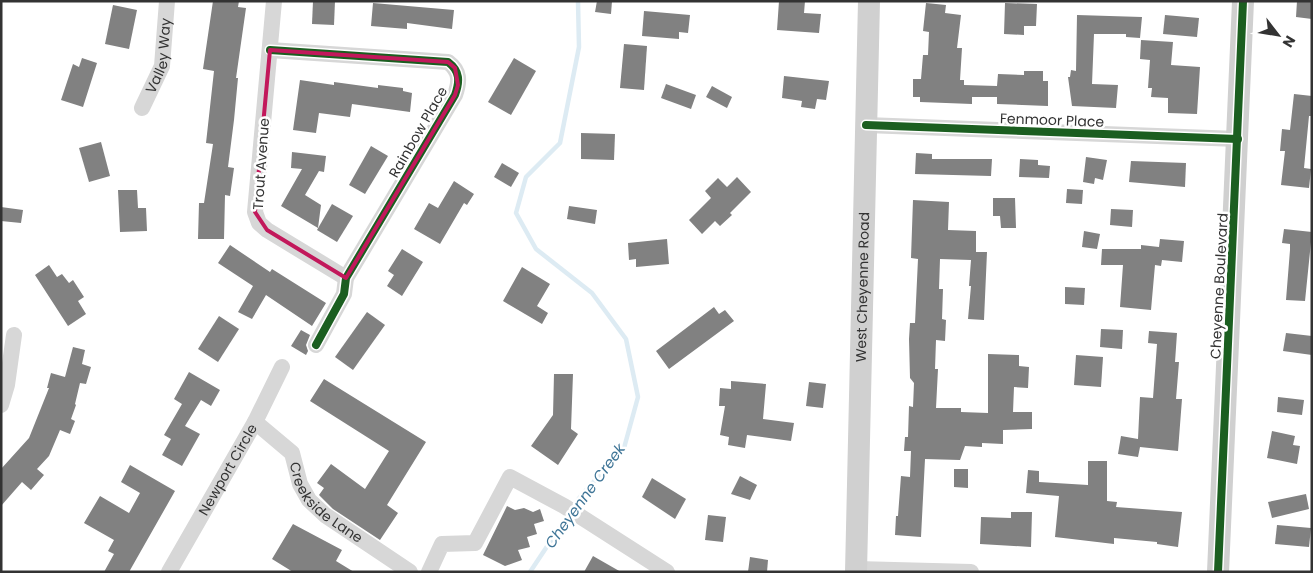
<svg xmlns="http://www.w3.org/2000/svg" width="1313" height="573" viewBox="0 0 1313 573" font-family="Poppins,sans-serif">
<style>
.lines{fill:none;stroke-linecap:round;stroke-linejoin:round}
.stream{stroke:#ddebf3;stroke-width:4.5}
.building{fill:#818181}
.minor{stroke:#d7d7d7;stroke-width:16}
.secondary{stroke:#d0d0d0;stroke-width:22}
.cycleway-casing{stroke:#fff;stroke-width:11}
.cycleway{stroke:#1b5e20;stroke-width:8}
.marked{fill:none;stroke:#c2185b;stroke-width:4;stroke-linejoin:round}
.labels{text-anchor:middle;stroke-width:5;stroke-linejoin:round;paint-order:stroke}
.street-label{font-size:14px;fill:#333;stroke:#fff}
.water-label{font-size:15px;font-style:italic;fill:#3f7597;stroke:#fff}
</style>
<rect width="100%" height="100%" fill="#fff"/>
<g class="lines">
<path class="stream" d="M530,572L580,497L624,448L638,397L626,339L592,293L536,249L516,213L526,177L560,143L579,47L578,1"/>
</g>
<g class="building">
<path d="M213,1H239L238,7L246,8L236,78H238L234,120L228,167L234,168L230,196L225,195L224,239H198L199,203H204L213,144L206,143L214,71L203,69Z"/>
<path d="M313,1H335L334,25L312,24Z"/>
<path d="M597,1H612L611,14L595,12Z"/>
<path d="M779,1H805L804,13L821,14L819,33L777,30Z"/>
<path d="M1297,1H1312V19L1296,17Z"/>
<path d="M373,3L454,10L452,29L407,23V29L371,26Z"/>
<path d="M926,3L946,5L945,13L961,15L957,48H962L960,80H964V85L997,86L998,74L1024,75V71H1043V81H1048V106L997,104V97H972V104L920,102V97H913V79H921L923,55H928L929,32L923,31Z"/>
<path d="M1005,3L1037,4L1036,26H1024V35L1004,34Z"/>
<path d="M113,5L137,10L129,49L105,44Z"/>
<path d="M644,11L690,15L688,33L679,32V39L642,36Z"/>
<path d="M1077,15L1142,17L1140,38L1126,37V34H1094L1092,84L1118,85L1116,108L1072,106L1068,77H1070L1071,70L1076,71Z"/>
<path d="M1165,15L1199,18L1197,37L1163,34Z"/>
<path d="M1141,40L1173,42L1171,65L1200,67L1197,114L1168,113V98L1151,97L1152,88H1148L1150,60L1140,59Z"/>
<path d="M624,44L647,46L644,90L620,88Z"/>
<path d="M82,58L97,63L83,107L61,100L73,64L79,67Z"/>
<path d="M514,58L536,71L511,115L488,102Z"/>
<path d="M784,76L829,81L826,100L817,99L815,109L801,107L802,101L782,98Z"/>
<path d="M300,80L334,85V82L378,88V85L403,88V91L412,93L410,112L352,104L350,117L319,113L316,133L293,130Z"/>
<path d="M666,84L696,95L691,109L661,98Z"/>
<path d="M712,86L732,97L727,108L706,97Z"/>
<path d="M1294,94L1312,96V116H1309L1304,168L1311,169L1309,188L1281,185L1285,151H1280L1282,129L1290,130Z"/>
<path d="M581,133L615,134L614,160L581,159Z"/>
<path d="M101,142L110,176L89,182L79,148Z"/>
<path d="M371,146L388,156L365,194L349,185Z"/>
<path d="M292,152L326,156L324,172L319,171L305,195L321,205L318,228L281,206L302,169L291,168Z"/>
<path d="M916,153L932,154V159H992L991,176L915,174Z"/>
<path d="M1086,157L1107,160L1103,180L1095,178L1094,184L1083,182Z"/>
<path d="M1020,159L1038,160V165L1050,166L1049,178L1019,177Z"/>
<path d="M1131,161L1186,163L1185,187L1129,182Z"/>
<path d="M502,163L519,173L511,187L494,177Z"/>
<path d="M737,177L751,192L730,213L732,215L720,226L715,221L702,234L689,220L711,198L705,191L718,178L727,187Z"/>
<path d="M454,181L474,194L467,205L464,203L440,244L414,229L429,203L438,208Z"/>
<path d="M1067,189L1083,190L1082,204L1066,203Z"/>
<path d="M118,190H137L138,208H146L147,231L120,232Z"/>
<path d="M993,198H1015L1016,228H1001L1000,216H993Z"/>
<path d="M913,200L949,202L948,230L976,231V252H987L984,320L968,319L971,286H969L971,260L940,259L939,289H943L942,319L946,320L945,341L936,340L935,369H938L936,408H961V412L988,413V354L1019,355V366L1029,367L1028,388L1014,387L1013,412H1032V429L1003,430V444L982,443V447L965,446L960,460L925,459L921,537L895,535L896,516H898L901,476L910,477L911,451H904L905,437H908L909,406L913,407L914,383L910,378L909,339L910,323H915L918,259L911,258Z"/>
<path d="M332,204L353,216L337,242L317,230Z"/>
<path d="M569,206L597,210L595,224L567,219Z"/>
<path d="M1,207L23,210L21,223L1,221Z"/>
<path d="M1111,209L1133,210L1132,227L1110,225Z"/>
<path d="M1284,229L1312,232L1305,301L1286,300L1290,250V244L1282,243Z"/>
<path d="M1084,231L1100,234L1097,249L1082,247Z"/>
<path d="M667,239L669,264L636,267V259L629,260L628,243Z"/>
<path d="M1160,239L1184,241L1182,262L1162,260L1161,266L1155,265L1151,310L1120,307L1123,265H1101L1102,249H1141V245L1159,247Z"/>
<path d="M230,245L270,272L272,269L326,303L312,326L266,295L252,319L238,312L253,286L218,263Z"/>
<path d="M402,249L423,262L402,296L387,286L394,275L388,271Z"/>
<path d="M49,265L57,277L62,274L69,283L73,280L84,297L78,301L86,314L68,326L35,275Z"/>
<path d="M522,267L550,284L537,306L548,313L542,324L503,301Z"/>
<path d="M1065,287L1085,288L1084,305L1065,304Z"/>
<path d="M714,307L719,314L725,310L734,321L669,369L656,351Z"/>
<path d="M367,312L385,325L353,370L335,357Z"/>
<path d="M219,316L239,329L218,362L198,349Z"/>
<path d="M1101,329L1123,330L1122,349L1100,347Z"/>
<path d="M301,330L310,335L306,345L308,351L306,355L291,346Z"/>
<path d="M1149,331L1177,333L1175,362H1179L1176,399H1182L1178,451L1140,447L1138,457L1118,454L1121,436L1138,439L1140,397L1153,398L1157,344L1148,343Z"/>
<path d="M1286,333L1312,336V355L1283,351Z"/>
<path d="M73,347L85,350L82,364L91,367L86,384L80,383L75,404L76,405L71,419L75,421L70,434L60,430L49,456L37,469L44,475L31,490L22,482L1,506V469L29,438L49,388H47L51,373L65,377Z"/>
<path d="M1076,355L1103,357L1101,387L1074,385Z"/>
<path d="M189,372L220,390L211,406L201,400L185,426L200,434L182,466L162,455L171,439L164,435L182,404L174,399Z"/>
<path d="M554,374H573L571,429L578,434L558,465L531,446L553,415Z"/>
<path d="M324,379L426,442L387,505L398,513L380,540L333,509L319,495L324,488L317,483L331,464L365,489L389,451L310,401Z"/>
<path d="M731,381L766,384L763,419L794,423L791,441L747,435L745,448L728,445L729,437L720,435L725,406H719L720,388L731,389Z"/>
<path d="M809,382L826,384L823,408L806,406Z"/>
<path d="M1278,397L1304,400L1302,415L1277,412Z"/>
<path d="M1272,431L1295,436L1293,445L1300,446L1297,464L1267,458Z"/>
<path d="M1088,461H1107V501L1117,502L1116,507L1182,512L1178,547L1157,544V542L1114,538V544L1055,537L1059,496L1026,493L1028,470L1039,471V482L1088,485Z"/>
<path d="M130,465L175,491L129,572H104L114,554L108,551L114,540L84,523L100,496L129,513L140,493L121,482Z"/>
<path d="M954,469H968V488L954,487Z"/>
<path d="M740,476L757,485L750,500L731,494Z"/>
<path d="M652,478L686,499L675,519L642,497Z"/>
<path d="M1306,494L1309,509L1272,518L1268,502Z"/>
<path d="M507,506L515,510L524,508L533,512L540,509L544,521L534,524L537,534L527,537L530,547L518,550L522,560L505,566L483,555Z"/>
<path d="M1011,512H1032L1031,547L980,544L981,517L1011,518Z"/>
<path d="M708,515L726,517L723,542L705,540Z"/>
<path d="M293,524L342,550L336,561L354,572H293L272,559Z"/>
<path d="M1277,525L1311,528L1309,547L1275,544Z"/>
<path d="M593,556L621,572H584Z"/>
<path d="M750,557L768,560L767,572H748Z"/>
</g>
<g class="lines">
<g class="minor">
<path d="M274,1L255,212L259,223L267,230L346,278"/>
<path d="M270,50L448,62C460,71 460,81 455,95L346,278L344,294L316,345"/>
<path id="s1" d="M142,108L162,66L167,1"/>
<path d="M866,125L1238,139"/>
<path d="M1,405L7,385L14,335"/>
<path id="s2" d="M255,422L292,453L300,484L309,500L325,515L410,572"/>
<path d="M856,569L971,572"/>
<path id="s3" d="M169,572L255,422L282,367"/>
<path d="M429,572L442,544L475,543L510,477L564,506L667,572"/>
</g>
<g class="secondary">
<path id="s4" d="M856,572L869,1"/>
<path d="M1218,572L1243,1"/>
</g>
<g class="cycleway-casing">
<g id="cycleway">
<path d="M270,50L448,62C460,71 460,81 455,95L346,278L344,294L316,345"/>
<path d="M866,125L1238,139"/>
<path d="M1218,572L1243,1"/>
</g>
</g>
<use href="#cycleway" class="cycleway"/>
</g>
<path class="marked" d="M270,50L448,62L455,68L458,85L455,95L346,278L267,230L255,212Z"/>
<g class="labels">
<g class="street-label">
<text dy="5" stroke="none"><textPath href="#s1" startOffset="56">Valley Way</textPath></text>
<text transform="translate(1052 120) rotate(2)" y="5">Fenmoor Place</text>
<text transform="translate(418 132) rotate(-60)" y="5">Rainbow Place</text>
<text transform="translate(261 164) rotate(-86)" y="5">Trout Avenue</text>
<text dy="5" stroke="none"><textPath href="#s4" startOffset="285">West Cheyenne Road</textPath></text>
<text transform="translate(1219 286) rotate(-87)" y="5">Cheyenne Boulevard</text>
<text dy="5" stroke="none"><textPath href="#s3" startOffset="118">Newport Circle</textPath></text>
<text dy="5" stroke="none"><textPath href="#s2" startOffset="111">Creekside Lane</textPath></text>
</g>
<g class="water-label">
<text transform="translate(585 496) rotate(-54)" y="5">Cheyenne Creek</text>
</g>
</g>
<rect width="1313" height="573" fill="none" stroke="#333333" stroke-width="5"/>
<g transform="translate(1278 35) rotate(121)" stroke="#ffffff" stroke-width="4" paint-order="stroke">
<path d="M0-4L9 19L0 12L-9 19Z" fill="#333333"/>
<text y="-8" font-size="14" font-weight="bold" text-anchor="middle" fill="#333333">N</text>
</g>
</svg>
